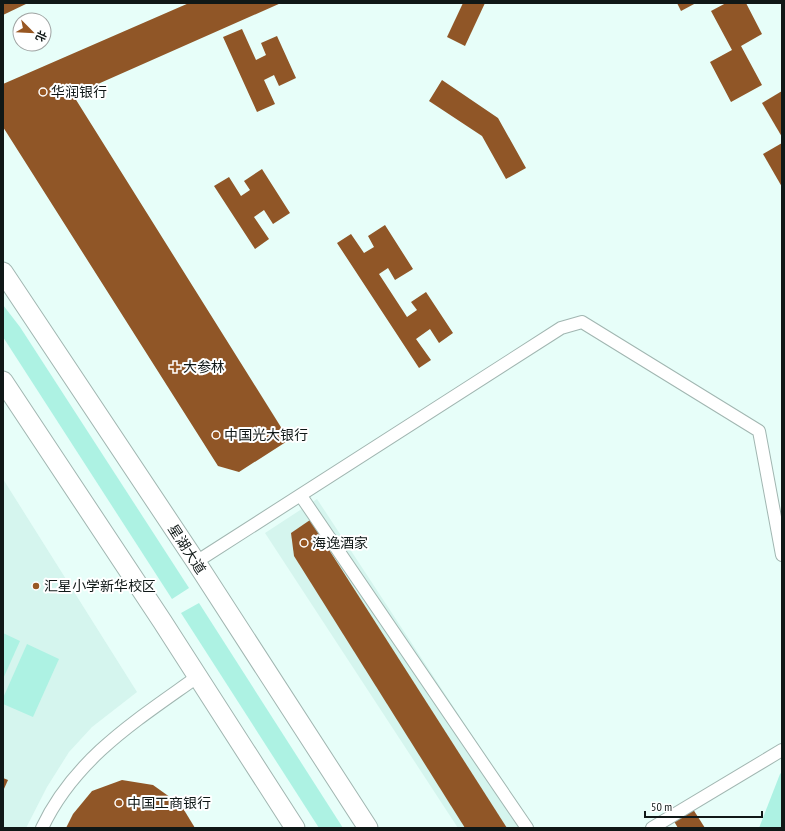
<svg xmlns="http://www.w3.org/2000/svg" width="785" height="831" viewBox="0 0 785 831" font-family="'PT Sans Narrow','Noto Sans SC',sans-serif">
<style>
.built{fill:#d5f5ee}
.green{fill:#adf2e3}
.building{fill:#905627}
.lines{fill:none;stroke-linecap:round;stroke-linejoin:round}
.street-casing{stroke:#a1b6b1;stroke-width:14}
.primary-casing{stroke:#a1b6b1;stroke-width:21}
.street{stroke:#fff;stroke-width:12}
.primary{stroke:#fff;stroke-width:19}
.poi-dot{fill:#985722;stroke:#fff;stroke-width:1.5}
.labels{text-anchor:middle;stroke-width:4;stroke-linejoin:round;paint-order:stroke}
.poi-label{font-size:14px;fill:#101817;stroke:#fff;text-anchor:start}
.street-label{font-size:14px;fill:#101817;stroke:#fff}
</style>
<rect width="100%" height="100%" fill="#e7fef9"/>
<g class="built">
<path d="M3,479L137,692L92,727L69,752L47,787L26,828H3Z"/>
<path d="M317,499L533,828H458L265,533Z"/>
</g>
<g class="green">
<path d="M3,305L20,327L189,588L172,599L3,337Z"/>
<path d="M199,603L343,828H319L181,613Z"/>
<path d="M3,633L20,641L3,679Z"/>
<path d="M27,644L59,659L33,717L3,704V698Z"/>
<path d="M782,772V828H759L780,774Z"/>
</g>
<g class="building">
<path d="M3,3H28L3,15Z"/>
<path d="M189,3H281L73,95L289,440L239,472L218,466L3,127V84Z"/>
<path d="M463,3H485L465,46L447,37Z"/>
<path d="M677,3H696L681,11Z"/>
<path d="M726,3H746L762,34L741,46L762,85L731,102L710,62L732,50L711,11Z"/>
<path d="M242,29L256,60L266,55L261,43L277,36L296,78L279,86L274,75L264,80L275,104L257,112L223,37Z"/>
<path d="M442,80L498,118L526,168L506,179L482,136L429,101Z"/>
<path d="M782,91V137L762,103Z"/>
<path d="M782,143V187L763,154Z"/>
<path d="M262,169L290,213L273,224L264,210L254,217L269,239L255,249L214,186L229,177L241,196L250,190L244,181Z"/>
<path d="M385,225L413,269L395,280L388,268L379,274L407,317L417,310L411,302L426,292L453,333L439,343L430,329L416,339L431,360L419,368L337,243L351,234L364,253L374,247L368,236Z"/>
<path d="M310,520L507,828H465L294,556L291,533Z"/>
<path d="M3,778L8,780L3,791Z"/>
<path d="M122,780L153,785L181,805L195,828H66L73,814L92,791Z"/>
<path d="M691,806L705,828H678L672,818Z"/>
</g>
<g class="lines">
<g class="street-casing">
<g id="street">
<path d="M301,496L527,828"/>
<path d="M196,562L561,328L582,322L759,431L782,555"/>
<path d="M42,828C75,758 137,720 197,677"/>
<path d="M652,828L782,750"/>
</g>
</g>
<g class="primary-casing">
<g id="primary">
<path d="M3,272L196,562L368,828"/>
<path d="M3,381L162,621L295,828"/>
</g>
</g>
<use href="#street" class="street"/>
<use href="#primary" class="primary"/>
</g>
<g class="poi-dot">
<circle cx="43" cy="92" r="4"/>
<path d="M173 361h4v4h4v4h-4v4h-4v-4h-4v-4h4z"/>
<circle cx="216" cy="435" r="4"/>
<circle cx="304" cy="543" r="4"/>
<circle cx="36" cy="586" r="4"/>
<circle cx="119" cy="803" r="4"/>
</g>
<g class="labels">
<g class="poi-label">
<text x="51" y="97">华润银行</text>
<text x="183" y="372">大参林</text>
<text x="224" y="440">中国光大银行</text>
<text x="312" y="548">海逸酒家</text>
<text x="44" y="591">汇星小学新华校区</text>
<text x="127" y="808">中国工商银行</text>
</g>
<g class="street-label">
<text transform="translate(187 549) rotate(57)" y="5">星湖大道</text>
</g>
</g>
<rect width="785" height="831" fill="none" stroke="#101817" stroke-width="8"/>
<g transform="translate(32 32) rotate(114)"><circle r="19" fill="#ffffff" stroke="#9fa3a2"/>
<path d="M0-3L7 15L0 10L-7 15Z" fill="#985722"/>
<text y="-6" font-size="11" font-weight="bold" text-anchor="middle" fill="#101817">北</text>
</g>
<path d="M645 811v6h117v-6" fill="none" stroke="#101817" stroke-width="2"/>
<text x="651" y="811" font-size="12" fill="#101817" stroke="#ffffff" stroke-width="3" paint-order="stroke">50 m</text>
</svg>
